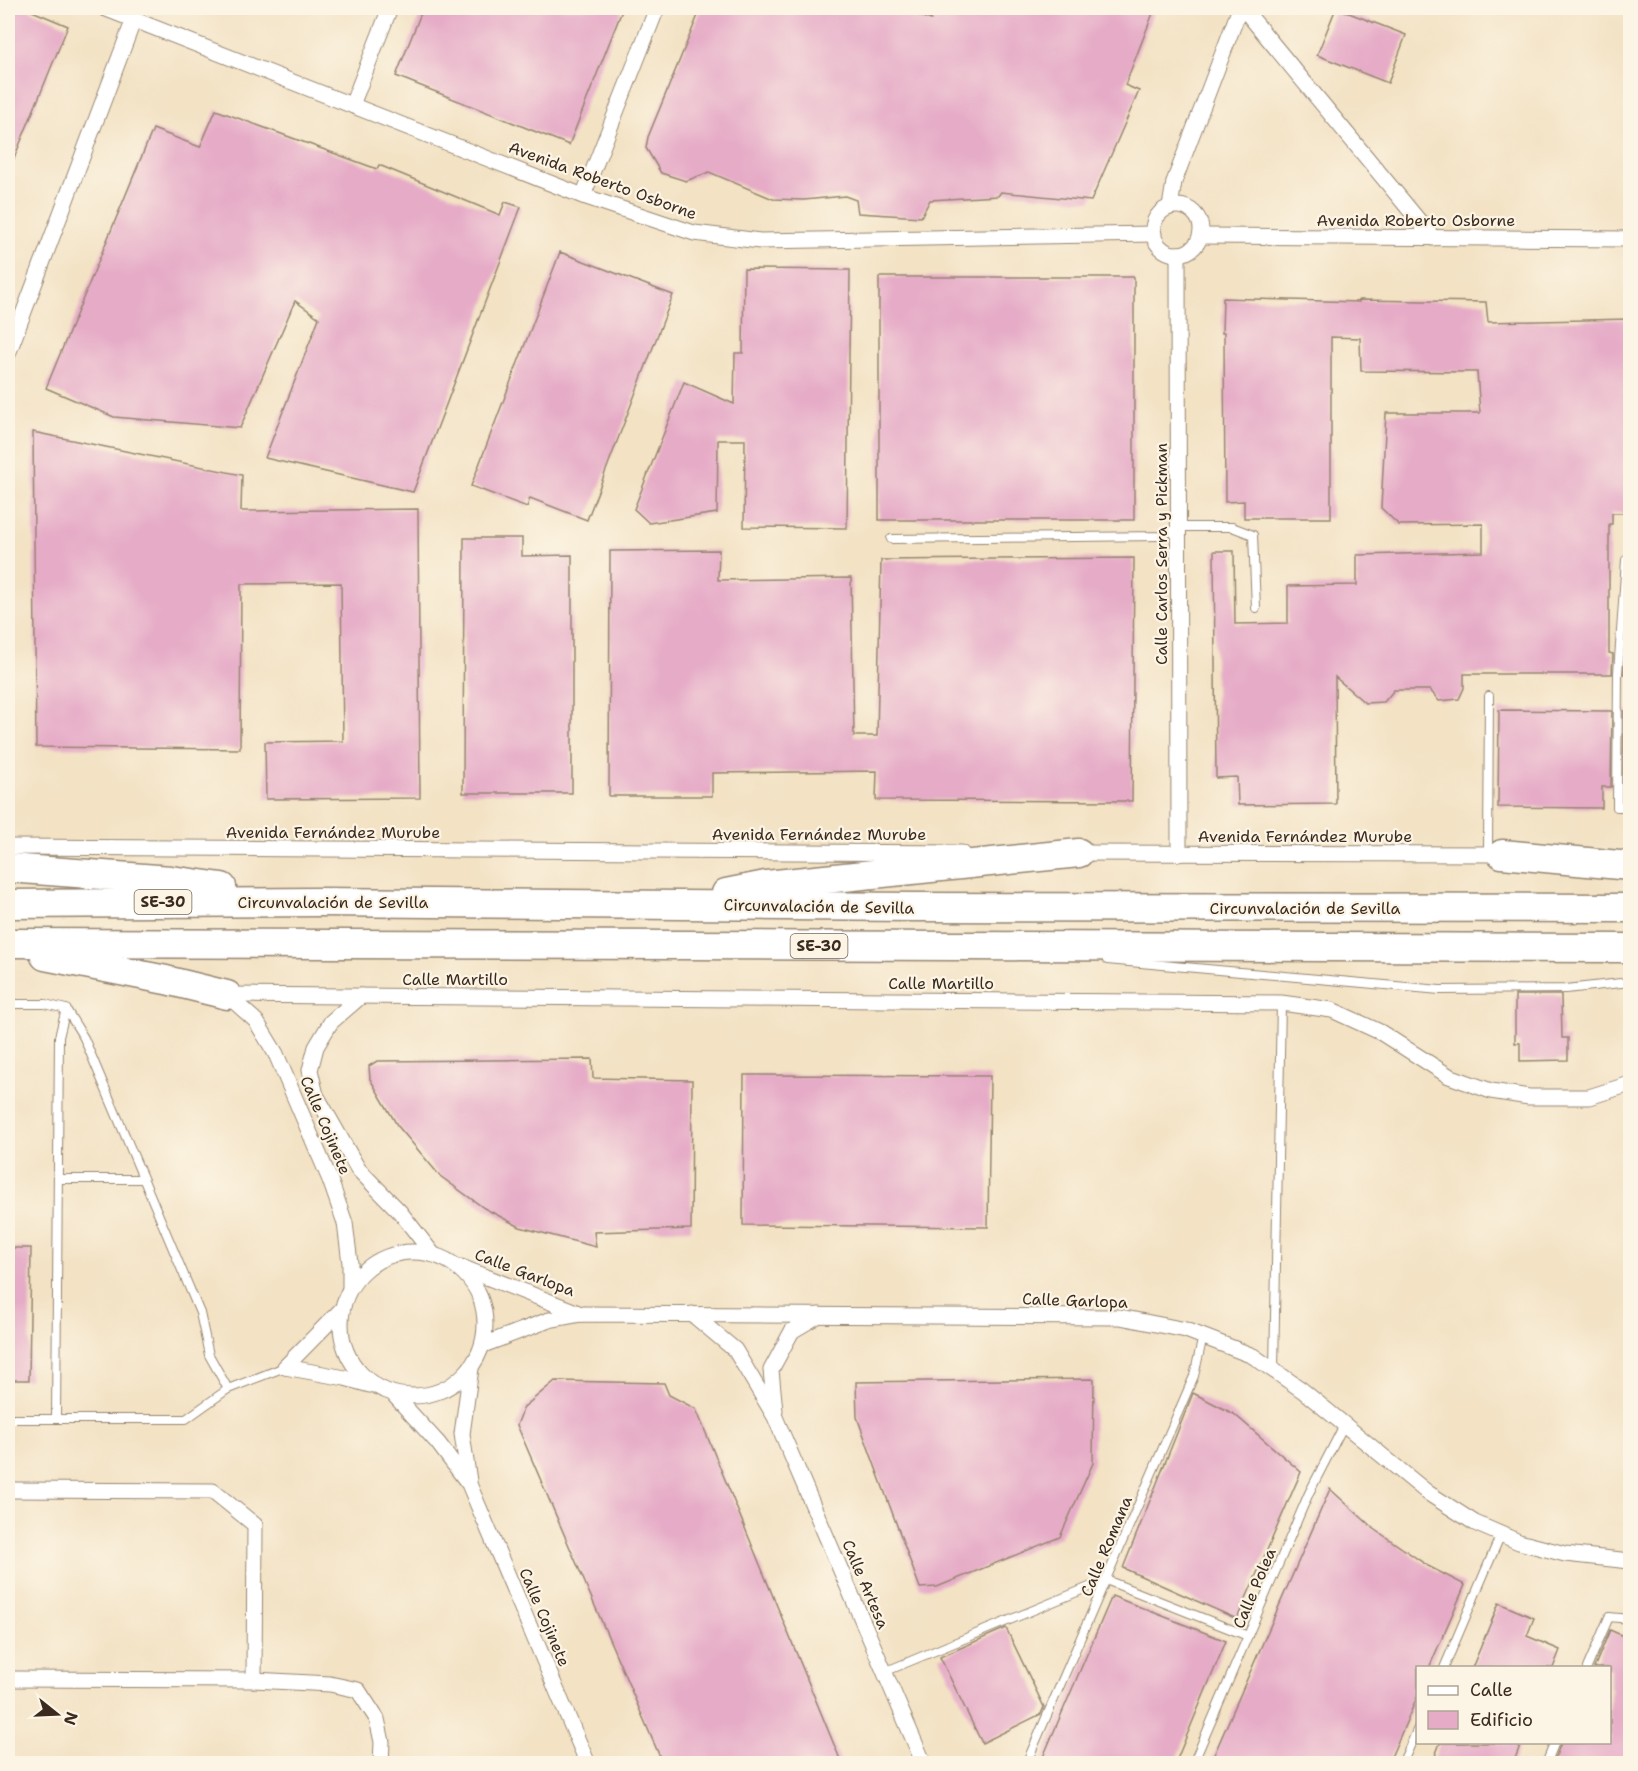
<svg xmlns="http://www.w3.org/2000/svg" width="1638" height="1771" viewBox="0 0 1638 1771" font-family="'Shantell Sans',sans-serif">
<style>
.building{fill:#e6acc7}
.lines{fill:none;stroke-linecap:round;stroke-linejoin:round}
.lane-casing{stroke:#978671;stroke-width:10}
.street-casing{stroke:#978671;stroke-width:17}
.highway-casing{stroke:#978671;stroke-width:31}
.lane{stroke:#fff;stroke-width:8}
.street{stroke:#fff;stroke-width:15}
.highway{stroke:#fff;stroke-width:28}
.labels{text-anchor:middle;stroke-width:4.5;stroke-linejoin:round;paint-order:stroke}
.shield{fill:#fcf5e5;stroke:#75675a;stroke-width:1.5}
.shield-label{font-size:15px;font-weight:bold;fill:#3b2a1e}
.street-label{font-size:16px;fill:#3b2a1e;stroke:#fcf5e5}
</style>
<rect width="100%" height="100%" fill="#fcf5e5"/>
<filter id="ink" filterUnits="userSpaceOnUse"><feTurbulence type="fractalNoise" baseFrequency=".0167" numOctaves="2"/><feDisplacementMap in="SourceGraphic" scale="12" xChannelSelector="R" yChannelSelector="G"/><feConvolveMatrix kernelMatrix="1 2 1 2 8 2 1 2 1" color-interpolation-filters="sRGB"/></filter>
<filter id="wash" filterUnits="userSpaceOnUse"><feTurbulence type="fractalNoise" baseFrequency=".008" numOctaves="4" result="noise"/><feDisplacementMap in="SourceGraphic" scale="24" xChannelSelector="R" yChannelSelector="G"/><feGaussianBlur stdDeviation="1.35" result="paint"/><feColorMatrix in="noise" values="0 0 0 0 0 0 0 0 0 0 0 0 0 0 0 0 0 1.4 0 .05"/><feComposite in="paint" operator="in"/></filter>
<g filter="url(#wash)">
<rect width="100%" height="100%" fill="#f3e2c4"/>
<g id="blocks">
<g class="building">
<path d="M8,8H25L68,26L8,173Z"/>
<path d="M423,8H623L569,145L396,76Z"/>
<path d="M701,8H899L931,20L936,8H1155L1125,85L1139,91L1091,201L1001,192L998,196L930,200L921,217L858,213L856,200L845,196L804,200L773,199L709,172L686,181L661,173L646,148L648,137Z"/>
<path d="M1336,8L1406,35L1388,83L1317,55Z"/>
<path d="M216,110L377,169L379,165L500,215L505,202L521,207L413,492L265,458L319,318L295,301L240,428L114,417L46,388L153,129L200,147Z"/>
<path d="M560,252L673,295L587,520L530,498L527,507L471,486Z"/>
<path d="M744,269L850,270L847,528L744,527L745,440H718L717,513L649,523L634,509L684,382L734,404L735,353H743Z"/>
<rect x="879" y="277" width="255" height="243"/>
<path d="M1223,298L1359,302V300L1486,302L1488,322L1630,319V513H1612V524H1609V653L1613,654L1612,674H1464V688L1459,699L1439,701L1430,690H1394L1384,702L1365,703L1335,677L1336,804L1238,805L1237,777L1216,778L1214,551H1234L1235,624L1288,623V586L1357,585V555L1483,552V524L1399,525L1381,508L1386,413H1480L1477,372L1361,371L1360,338L1331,337V518H1244V501L1225,502L1224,333H1222Z"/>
<path d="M33,432L242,475L241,511L418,509L420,798L266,799L265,742L343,741L341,583L241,584L240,749L36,747Z"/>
<path d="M464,538H522V556L572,555V793H463Z"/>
<path d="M719,550L718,580L851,578L854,736H877L881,560L1134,558L1132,801L876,800L877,771L712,773V796H609L610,551Z"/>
<path d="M1625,654H1630V674H1624Z"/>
<path d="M1499,710L1612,711L1611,787H1602V808L1498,807Z"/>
<path d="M1624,711H1630V787H1623Z"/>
<path d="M1515,995H1561L1562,1038H1568V1060L1520,1061V1043H1515Z"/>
<path d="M592,1059L593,1078L692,1080L691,1229L594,1232L596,1247L520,1227L484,1208L440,1176L397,1125L370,1079L369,1066L377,1061Z"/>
<path d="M744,1075L990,1076L988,1227L743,1225Z"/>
<path d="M8,1248H31L29,1380H8Z"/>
<path d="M1094,1379L1093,1463L1060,1537L937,1587L920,1588L857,1417L856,1382Z"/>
<path d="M555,1381L664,1383L669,1395L696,1409L842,1764H663L517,1425L524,1407Z"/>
<path d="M1193,1393L1234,1414L1301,1472L1237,1619L1123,1568Z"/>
<path d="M1330,1489L1373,1528L1428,1566L1465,1585L1429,1668H1418V1695L1388,1764H1210Z"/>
<path d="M1112,1596L1226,1641L1175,1764H1040Z"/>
<path d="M1499,1603L1534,1618L1527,1636L1560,1650L1553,1668H1472Z"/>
<path d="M1006,1628L1044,1707L1041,1714L982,1743L940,1657Z"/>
<path d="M1610,1630L1630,1639V1764H1553L1561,1743H1610V1668H1594Z"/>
<path d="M1440,1743H1521L1513,1764H1432Z"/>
</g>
</g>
</g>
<g filter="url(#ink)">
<use href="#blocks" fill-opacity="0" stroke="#978671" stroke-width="1.5"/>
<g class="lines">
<g class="lane-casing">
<g id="lane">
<path d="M891,539L1161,536L1179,527H1232L1253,535L1256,608"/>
<path d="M1626,560L1618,673L1617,807H1630"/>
<path d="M1488,854L1489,696"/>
<path d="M1107,960L1440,990L1566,989L1630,982"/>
<path d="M8,1004H45L66,1009L84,1038L200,1313L209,1355L228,1389"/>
<path d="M59,1179H143"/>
<path d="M1274,1369L1281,1003"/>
<path d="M8,1419H186L228,1389L285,1367"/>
<path d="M56,1419L59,1037L66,1009"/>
<path d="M1444,1668L1501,1534"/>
<path d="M1587,1668L1609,1617L1630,1619"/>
<path d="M884,1672L1106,1580L1248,1636"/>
<path d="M1026,1764L1194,1376L1203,1336"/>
<path d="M1193,1764L1309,1493L1344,1425"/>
<path d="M1402,1764L1418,1728"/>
<path d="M1546,1764L1555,1742"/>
</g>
</g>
<g class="street-casing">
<g id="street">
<path d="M104,8L583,196L694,233L760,241L1154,234"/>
<path d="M1243,8L1433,238"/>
<path d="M352,105L390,8"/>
<path d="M583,196L657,8"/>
<circle cx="1177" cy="230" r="24"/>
<path d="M1170,207L1174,182L1240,8"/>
<path d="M1200,236L1630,239"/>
<path d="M1178,254L1179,854"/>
<path d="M8,354L134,19"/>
<path d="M8,847L962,853"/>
<path d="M1073,853L1508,854"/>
<path d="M227,995L1281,1003L1332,1010L1380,1032L1449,1076L1491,1091L1529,1097H1589L1630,1084"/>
<path d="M227,995L256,1021L276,1054L330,1180L345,1223L350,1263V1286"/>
<path d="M361,996L331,1022L316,1047L310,1070L316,1095L358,1169L400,1212L432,1253"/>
<circle cx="413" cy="1324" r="72"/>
<path d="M461,1267L581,1314"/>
<path d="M692,1314L735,1350L775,1417L924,1764"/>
<path d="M483,1345L549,1320L581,1314L1120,1317L1186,1330L1253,1356L1302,1390L1428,1493L1475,1523L1519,1542L1565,1554L1630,1561"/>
<path d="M285,1367L345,1378L370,1385"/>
<path d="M285,1367L341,1310"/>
<path d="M395,1396L438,1443L469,1484L588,1764"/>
<path d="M775,1411L771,1370L792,1331L819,1315"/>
<path d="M469,1481L462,1434L471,1368"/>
<path d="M8,1490L213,1491L255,1525L254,1680"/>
<path d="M8,1679L254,1680L330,1684L358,1690L377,1719L382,1742L381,1764"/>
</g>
</g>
<g class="highway-casing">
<g id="highway">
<path d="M1502,854L1630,866"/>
<path d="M8,868L171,880L222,887"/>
<path d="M726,893L766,885L1079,853"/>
<path d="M8,904L319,902L915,907L1630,908"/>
<path d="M8,943L1630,948"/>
<path d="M45,956L166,980L227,995"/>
</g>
</g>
<use href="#lane" class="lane"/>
<use href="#street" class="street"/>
<use href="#highway" class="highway"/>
</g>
</g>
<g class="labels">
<g class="shield">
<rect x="134.5" y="890" width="57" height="24" rx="4.5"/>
<rect x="790.5" y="934" width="57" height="24" rx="4.5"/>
</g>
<g class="shield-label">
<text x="163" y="907">SE-30</text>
<text x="819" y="951">SE-30</text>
</g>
<g class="street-label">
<text transform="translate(603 180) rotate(20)" y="6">Avenida Roberto Osborne</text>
<text x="1416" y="226">Avenida Roberto Osborne</text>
<text transform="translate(1161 554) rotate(-90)" y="6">Calle Carlos Serra y Pickman</text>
<text x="333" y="838">Avenida Fernández Murube</text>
<text x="819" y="840">Avenida Fernández Murube</text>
<text x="1305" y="842">Avenida Fernández Murube</text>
<text x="333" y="908">Circunvalación de Sevilla</text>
<text transform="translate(819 906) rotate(1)" y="6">Circunvalación de Sevilla</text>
<text x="1305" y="914">Circunvalación de Sevilla</text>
<text x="455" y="985">Calle Martillo</text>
<text x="941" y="989">Calle Martillo</text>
<text transform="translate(326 1125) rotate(67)" y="6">Calle Cojinete</text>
<text transform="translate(525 1272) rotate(21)" y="6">Calle Garlopa</text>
<text transform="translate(1075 1300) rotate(2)" y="6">Calle Garlopa</text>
<text transform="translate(1106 1546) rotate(-67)" y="6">Calle Romana</text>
<text transform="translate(866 1584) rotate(67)" y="6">Calle Artesa</text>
<text transform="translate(1254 1588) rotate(-67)" y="6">Calle Polea</text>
<text transform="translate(545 1617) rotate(67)" y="6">Calle Cojinete</text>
</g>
</g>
<rect width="1638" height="1771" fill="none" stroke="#fcf5e5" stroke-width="30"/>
<rect x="1416" y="1666" width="195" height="78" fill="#fcf5e5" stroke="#afa495" stroke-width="1.5"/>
<rect x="1428" y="1686" width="30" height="9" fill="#ffffff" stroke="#afa495" stroke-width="1.5"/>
<text x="1470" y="1696" font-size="18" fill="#3b2a1e">Calle</text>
<rect x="1428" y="1711" width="30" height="18" fill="#e6acc7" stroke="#afa495" stroke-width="1.5"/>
<text x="1470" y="1726" font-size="18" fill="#3b2a1e">Edificio</text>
<g transform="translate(57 1714) rotate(108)" stroke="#fcf5e5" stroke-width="4.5" paint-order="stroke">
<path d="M0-4.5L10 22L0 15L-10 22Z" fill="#3b2a1e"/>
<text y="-9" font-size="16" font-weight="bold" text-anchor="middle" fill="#3b2a1e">N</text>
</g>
</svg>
